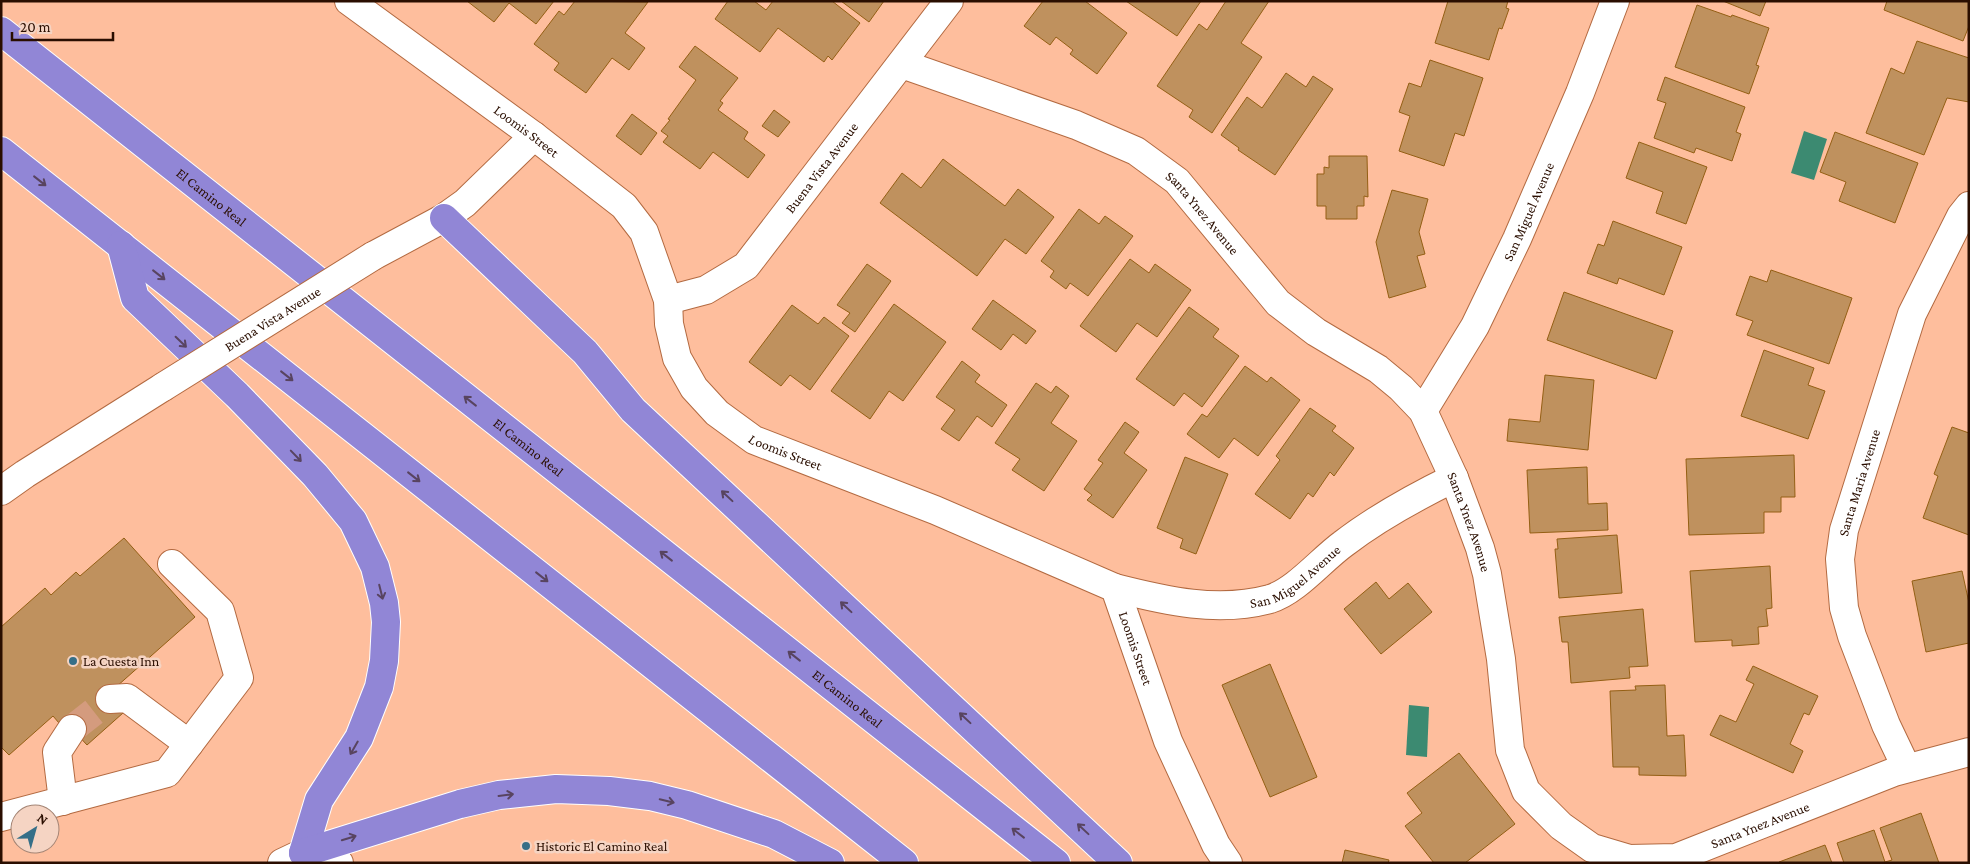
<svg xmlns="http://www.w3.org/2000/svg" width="1970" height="864" viewBox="0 0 1970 864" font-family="'Crimson Pro',serif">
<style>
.water{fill:#3c8a71}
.building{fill:#bf915e;stroke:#945f14}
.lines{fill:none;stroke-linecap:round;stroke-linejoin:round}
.minor-tunnel{stroke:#d49b7e;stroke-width:28;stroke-dasharray:28 14;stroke-linecap:butt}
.minor-casing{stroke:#b36a41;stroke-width:30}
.highway-casing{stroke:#fff;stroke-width:30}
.minor{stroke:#fff;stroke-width:28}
.highway{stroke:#9186d6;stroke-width:28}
.minor-bridge-casing{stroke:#b36a41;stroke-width:30;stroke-linecap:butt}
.minor-bridge{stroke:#fff;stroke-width:28}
.oneway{stroke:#584460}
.poi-dot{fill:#356f88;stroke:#f5d4c3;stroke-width:2}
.labels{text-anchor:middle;stroke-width:5;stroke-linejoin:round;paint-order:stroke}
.street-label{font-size:14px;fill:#2a0e00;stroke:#f5d4c3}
.poi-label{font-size:14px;fill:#2a0e00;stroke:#f5d4c3;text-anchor:start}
</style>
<rect width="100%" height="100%" fill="#febe9d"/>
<g class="water">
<path d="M1804,131L1827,139L1814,180L1791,173Z"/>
<path d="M1409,705L1429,707L1427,757L1406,755Z"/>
</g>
<g class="building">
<path d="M467,1H554L536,24L509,3L494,22Z"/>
<path d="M575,1L648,2L625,33L645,48L629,70L612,58L586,93L554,70L559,63L534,44L559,11L564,15Z"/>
<path d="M728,1H754L766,10L773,1H832L860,23L832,60L828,56L824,62L778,28L760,52L715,19Z"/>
<path d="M841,1H884L869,22Z"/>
<path d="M1043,1H1085L1127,33L1097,74L1070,54L1073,50L1056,37L1050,45L1024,26Z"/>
<path d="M1126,1H1201L1177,36Z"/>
<path d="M1226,1H1269L1241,43L1262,57L1212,133L1189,117L1193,110L1157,86L1199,24L1207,30Z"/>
<path d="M1448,1H1508L1506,8L1509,9L1502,29L1499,28L1489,60L1435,43Z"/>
<path d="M1723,1H1766L1760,16Z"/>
<path d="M1887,1H1969V26L1963,41L1884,10Z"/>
<path d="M1697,5L1731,17L1732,15L1769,28L1756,65L1759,66L1749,94L1675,67Z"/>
<path d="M1917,41L1969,58V102L1947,98L1924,155L1866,133L1891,68L1904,74Z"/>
<path d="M695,46L738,78L720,101L723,103L718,110L748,132L744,139L765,155L748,178L713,152L700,169L663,142L668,136L661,131L670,120L668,119L696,80L679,67Z"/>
<path d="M1430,60L1483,78L1464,136L1455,133L1444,166L1399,151L1410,116L1399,112L1409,83L1421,87Z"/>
<path d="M1286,73L1306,87L1313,76L1333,89L1275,175L1238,150L1239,148L1221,135L1247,97L1262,108Z"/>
<path d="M1665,77L1745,107L1736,132L1741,134L1732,161L1696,148L1694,153L1654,138L1666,103L1657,100Z"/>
<path d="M774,110L790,122L778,137L762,126Z"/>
<path d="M632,114L657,133L641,155L616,136Z"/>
<path d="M1835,132L1918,163L1895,223L1839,201L1846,182L1820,172Z"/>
<path d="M1639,142L1707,167L1686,224L1656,213L1663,192L1626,178Z"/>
<path d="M1329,156H1367L1368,197L1364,196V206H1357V219H1326V206H1317V174H1324V167L1329,168Z"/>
<path d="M943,159L1005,206L1018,189L1054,217L1026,254L1005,239L977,276L880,203L902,173L921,188Z"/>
<path d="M1392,190L1428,199L1419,232L1425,254L1417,256L1426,287L1389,298L1376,242Z"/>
<path d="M1079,209L1099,224L1105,216L1133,236L1088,296L1070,283L1066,289L1050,277L1054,271L1041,261Z"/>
<path d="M1613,221L1682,247L1664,295L1619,278L1617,284L1587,273L1598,244L1604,246Z"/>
<path d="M1130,259L1149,273L1155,264L1191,290L1157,337L1137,323L1116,352L1080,326Z"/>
<path d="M867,264L891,281L855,332L842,323L850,313L837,305Z"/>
<path d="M1771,270L1852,298L1829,364L1747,335L1753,321L1736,315L1750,276L1767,282Z"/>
<path d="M1564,292L1673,331L1656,379L1547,340Z"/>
<path d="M993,300L1036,331L1026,344L1013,334L1001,350L972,329Z"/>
<path d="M894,304L946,342L903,401L889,391L870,419L831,391Z"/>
<path d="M792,305L818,324L824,317L849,336L810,390L790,375L781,386L749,362Z"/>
<path d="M1189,307L1219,329L1213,337L1239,356L1202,407L1184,393L1174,406L1136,379Z"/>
<path d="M1764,350L1814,368L1808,385L1825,391L1808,439L1741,416Z"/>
<path d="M962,361L980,375L975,382L1007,405L992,427L977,416L959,441L941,429L955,410L936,397Z"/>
<path d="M1245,366L1267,382L1271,377L1300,400L1258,456L1234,438L1219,458L1187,434L1202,414L1207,417Z"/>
<path d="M1545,375L1594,380L1588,450L1507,441L1509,419L1540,422Z"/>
<path d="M1036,383L1051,393L1056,386L1069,396L1051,423L1077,441L1044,491L1012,470L1020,459L995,443Z"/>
<path d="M1310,408L1336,426L1332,431L1354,448L1334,476L1330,472L1313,497L1308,493L1290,519L1255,494L1280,460L1276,456Z"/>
<path d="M1125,422L1139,432L1124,453L1147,470L1113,518L1087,500L1092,495L1084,489L1103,463L1098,460Z"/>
<path d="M1952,427L1969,433V535L1923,518L1938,476L1934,474Z"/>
<path d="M1794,455L1795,497H1781V512H1764V533L1689,535L1686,459Z"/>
<path d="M1185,457L1228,474L1196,554L1180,548L1183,539L1157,528Z"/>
<path d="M1587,467L1588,504L1607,503L1608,530L1530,533L1527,470Z"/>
<path d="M1617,535L1622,593L1559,598L1555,549H1558L1557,539Z"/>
<path d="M124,538L195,617L107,695L123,713L87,745L63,719L59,723L53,716L9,755L1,747V627L45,588L51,595L76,572L80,576Z"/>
<path d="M1770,566L1772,608L1766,609L1768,626L1758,627L1759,644L1732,646V640L1695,642L1690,571Z"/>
<path d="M1962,571L1969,603V643L1926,652L1912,581Z"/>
<path d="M1376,582L1389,599L1408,583L1432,612L1381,654L1344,609Z"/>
<path d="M1643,609L1648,666L1629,667L1630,678L1571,683L1568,642H1562L1559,617Z"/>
<path d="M1270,664L1317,777L1270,797L1222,685Z"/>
<path d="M1753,666L1818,696L1809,715L1804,713L1790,744L1803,751L1793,773L1710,735L1720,715L1736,722L1754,684L1746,680Z"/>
<path d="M1665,685L1667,736L1684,735L1686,776L1639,775V767H1613L1610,691L1636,690L1635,686Z"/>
<path d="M1459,753L1515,824L1465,863H1434L1405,826L1422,813L1407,793Z"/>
<path d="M1921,813L1939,863H1844L1837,843L1874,830L1885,862L1892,860L1880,828Z"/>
<path d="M1825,845L1832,863H1780L1779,862Z"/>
<path d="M1345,850L1389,860L1388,863H1342Z"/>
</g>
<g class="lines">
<path class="minor-tunnel" d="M72,729L110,699"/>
<g class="minor-casing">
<g id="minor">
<path id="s1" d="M349,1L534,136L624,206L644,232L668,300L669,324L677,358L694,388L717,413L754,440L935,510L1115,588L1168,741L1216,845L1228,863"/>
<path id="s2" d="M902,64L1076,125L1136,151L1177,181L1278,303L1316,332L1378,369L1401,388L1423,411L1454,478L1480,548L1487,574L1501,659L1510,750L1526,791L1561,826L1592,848L1629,859L1676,858L1894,772L1969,752"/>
<path d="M373,256L444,218L465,203L534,136"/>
<path id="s3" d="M668,300L706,290L746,266L949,1"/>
<path id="s4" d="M1423,411L1475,326L1517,239L1580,93L1615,1"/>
<path d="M1,491L25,474L163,387"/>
<path id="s5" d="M1115,588C1166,601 1218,613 1270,599C1296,591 1321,560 1343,544C1378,517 1415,497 1454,478"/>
<path d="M110,699L127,698L189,744"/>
<path id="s6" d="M1906,767L1886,725L1852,636L1844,608L1840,559L1844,530L1912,314L1961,216L1969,206"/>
<path d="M63,801L57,752L72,729"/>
<path d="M1,817L167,773L239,678L220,611L172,564"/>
<path d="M282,863L303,853L339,863"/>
</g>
</g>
<g class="highway-casing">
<g id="highway">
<path id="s7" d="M1,31L1056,863"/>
<path d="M1,151L904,863"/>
<path d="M444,218L585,352L633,410L1118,863"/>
<path d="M121,245L135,298L237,395L315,475L353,521L375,567L384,603L386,622L384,661L379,687L359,738L319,800L303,853"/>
<path d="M303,853L460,804L499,795L556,789L609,791L650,796L687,805L774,834L830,863"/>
</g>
</g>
<use href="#minor" class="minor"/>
<use href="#highway" class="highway"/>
<g class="minor-bridge-casing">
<g id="minor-bridge">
<path id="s8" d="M163,387L373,256"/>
</g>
</g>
<use href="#minor-bridge" class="minor-bridge"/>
</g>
<defs><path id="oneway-shaft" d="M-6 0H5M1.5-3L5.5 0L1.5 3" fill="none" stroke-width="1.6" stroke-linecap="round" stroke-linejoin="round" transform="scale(1.25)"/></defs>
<g class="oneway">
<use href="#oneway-shaft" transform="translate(40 181) rotate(38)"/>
<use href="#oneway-shaft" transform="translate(159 275) rotate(38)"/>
<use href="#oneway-shaft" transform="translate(181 342) rotate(44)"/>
<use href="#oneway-shaft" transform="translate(287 376) rotate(38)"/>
<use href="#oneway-shaft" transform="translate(470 401) rotate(-142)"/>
<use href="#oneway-shaft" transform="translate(296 456) rotate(46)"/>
<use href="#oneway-shaft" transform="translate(414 477) rotate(38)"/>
<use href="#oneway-shaft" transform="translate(727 496) rotate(-137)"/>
<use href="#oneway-shaft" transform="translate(666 556) rotate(-142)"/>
<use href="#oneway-shaft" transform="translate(542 577) rotate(38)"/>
<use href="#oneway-shaft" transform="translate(381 592) rotate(76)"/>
<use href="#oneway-shaft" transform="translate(846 607) rotate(-137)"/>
<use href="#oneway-shaft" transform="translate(794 656) rotate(-142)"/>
<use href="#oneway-shaft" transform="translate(965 718) rotate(-137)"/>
<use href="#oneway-shaft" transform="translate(354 748) rotate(120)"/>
<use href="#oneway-shaft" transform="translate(506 795) rotate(-7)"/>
<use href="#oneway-shaft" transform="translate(667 801) rotate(14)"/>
<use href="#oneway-shaft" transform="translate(1083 829) rotate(-137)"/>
<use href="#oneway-shaft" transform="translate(1018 833) rotate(-142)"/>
<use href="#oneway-shaft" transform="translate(349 838) rotate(-17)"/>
</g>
<g class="poi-dot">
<circle cx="73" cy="661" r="5"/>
<circle cx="526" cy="846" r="5"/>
</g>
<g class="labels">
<g class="street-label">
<text dy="5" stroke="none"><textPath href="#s1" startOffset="220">Loomis Street</textPath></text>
<text dy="5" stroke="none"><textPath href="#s3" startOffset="210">Buena Vista Avenue</textPath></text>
<text dy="5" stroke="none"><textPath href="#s7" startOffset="268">El Camino Real</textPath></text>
<text dy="5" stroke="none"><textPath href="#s4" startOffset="226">San Miguel Avenue</textPath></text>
<text dy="5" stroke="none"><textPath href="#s2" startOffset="341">Santa Ynez Avenue</textPath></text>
<text dy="5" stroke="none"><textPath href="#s8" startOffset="129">Buena Vista Avenue</textPath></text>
<text dy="5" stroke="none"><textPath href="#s7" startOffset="672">El Camino Real</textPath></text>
<text dy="5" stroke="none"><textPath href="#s1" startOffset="655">Loomis Street</textPath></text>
<text dy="5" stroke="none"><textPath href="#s6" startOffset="299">Santa Maria Avenue</textPath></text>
<text dy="5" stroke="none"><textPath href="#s2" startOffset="761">Santa Ynez Avenue</textPath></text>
<text dy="5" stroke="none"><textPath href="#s5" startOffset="190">San Miguel Avenue</textPath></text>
<text dy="5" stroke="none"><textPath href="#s1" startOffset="1075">Loomis Street</textPath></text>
<text dy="5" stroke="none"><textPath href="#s7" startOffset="1078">El Camino Real</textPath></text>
<text dy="5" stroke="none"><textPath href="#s2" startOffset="1301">Santa Ynez Avenue</textPath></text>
</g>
<g class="poi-label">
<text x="83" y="666">La Cuesta Inn</text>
<text x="536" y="851">Historic El Camino Real</text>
</g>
</g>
<rect width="1970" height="864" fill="none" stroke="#2a0e00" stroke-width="5"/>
<g transform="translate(35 829) rotate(37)"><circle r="24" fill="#f5d4c3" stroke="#a48575"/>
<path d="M0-4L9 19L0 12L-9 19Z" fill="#356f88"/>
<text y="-8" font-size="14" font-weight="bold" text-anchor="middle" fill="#2a0e00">N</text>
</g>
<path d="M12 32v8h101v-8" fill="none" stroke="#2a0e00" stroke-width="2.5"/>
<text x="20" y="32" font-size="15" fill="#2a0e00" stroke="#f5d4c3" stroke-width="4" paint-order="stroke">20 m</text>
</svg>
